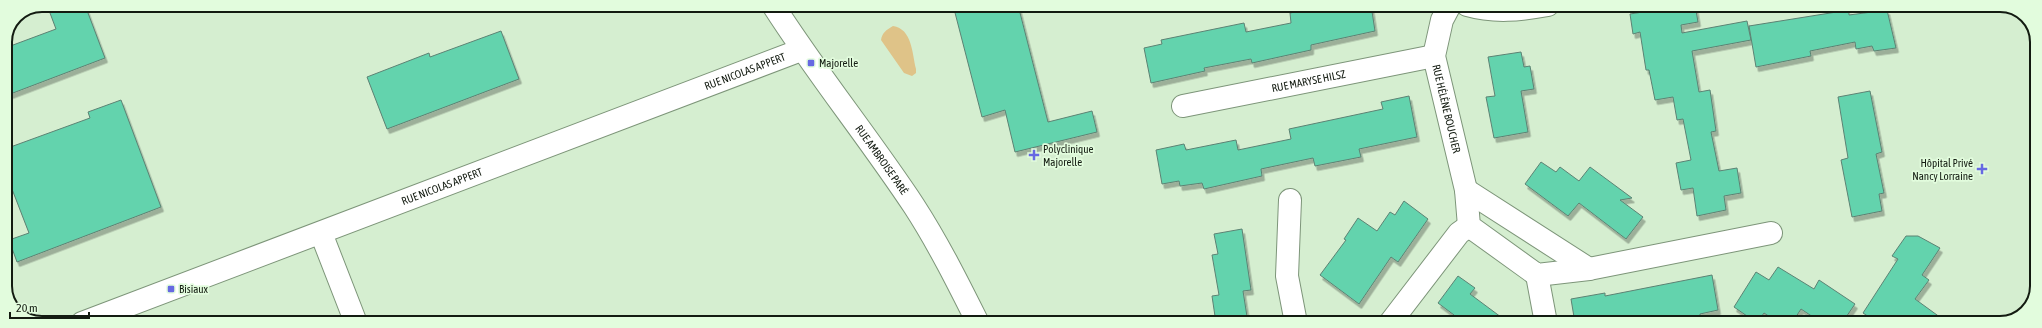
<svg xmlns="http://www.w3.org/2000/svg" width="2042" height="328" viewBox="0 0 2042 328" font-family="'Asap Condensed',sans-serif">
<style>
.green{fill:#dfc388}
.building{fill:#63d3ad;stroke:#5c8273;filter:url(#shadow)}
.lines{fill:none;stroke-linecap:round;stroke-linejoin:round}
.minor-casing{stroke:#7d9579;stroke-width:24}
.minor{stroke:#fff;stroke-width:22}
.poi-dot{fill:#6769e2;stroke:#e2fcdd;stroke-width:1.5}
.labels{text-anchor:middle;stroke-width:3.5;stroke-linejoin:round;paint-order:stroke}
.poi-label{font-size:11px;fill:#131b11;stroke:#e2fcdd;text-anchor:start}
.street-label{font-size:11px;fill:#131b11;stroke:#e2fcdd}
.rim{fill:none;stroke:#131b11;stroke-width:2}
</style>
<defs>
<filter id="shadow"><feDropShadow dx="2.5" dy="4.5" stdDeviation="0" flood-color="#0004"/></filter>
</defs>
<rect width="100%" height="100%" fill="#d5eed0"/>
<path class="green" d="M893,26C912,29 912,52 916,69V73L912,76L904,73L881,40C882,33 886,30 893,26Z"/>
<g class="building">
<path d="M47,5H85L105,58L5,96V48L56,29Z"/>
<path d="M953,5H1018L1048,122L1092,111L1097,132L1015,152L1005,110L982,117Z"/>
<path d="M1332,5H1371L1375,31L1311,45V50L1252,63L1251,59L1204,68L1205,71L1151,83L1144,48L1162,44L1161,40L1244,23L1246,32L1291,23L1290,13Z"/>
<path d="M1687,5H1695L1698,22L1681,25L1682,33L1747,21L1751,40L1692,51L1699,92L1710,90L1716,131L1711,132L1719,171L1737,168L1741,193L1724,196L1726,210L1697,216L1693,188L1681,190L1676,163L1691,160L1683,119L1677,120L1673,97L1655,100L1649,70H1646L1640,32L1633,34L1630,14Z"/>
<path d="M1849,10V15L1887,10L1896,48L1874,51L1872,46L1856,49L1855,42L1810,51L1811,56L1756,67L1749,26Z"/>
<path d="M501,31L519,79L387,129L367,77L429,53L430,57Z"/>
<path d="M1521,52L1524,67L1530,66L1534,89L1521,91L1528,132L1494,138L1486,97L1495,96L1488,57Z"/>
<path d="M1870,91L1882,152L1876,154L1884,193L1879,194L1882,211L1852,217L1841,160L1848,158L1838,97Z"/>
<path d="M1409,96L1417,137L1359,149L1361,157L1315,166L1313,158L1261,169L1262,176L1204,189L1202,183L1180,186L1179,181L1162,184L1156,150L1184,144L1186,150L1236,140L1238,150L1291,139L1289,129L1383,109L1381,102Z"/>
<path d="M121,100L161,207L17,262L9,240L29,233L5,171V149L90,118L88,112Z"/>
<path d="M1541,162L1556,172L1560,167L1579,181L1590,167L1632,198L1620,200L1643,217L1626,239L1579,203L1568,216L1525,184Z"/>
<path d="M1404,201L1428,219L1398,262L1391,257L1359,304L1320,275L1346,240L1344,239L1358,218L1377,231L1390,212L1395,215Z"/>
<path d="M1242,229L1251,290L1243,291L1248,323H1216L1212,296L1219,295L1212,255L1218,254L1214,234Z"/>
<path d="M1906,236H1918L1940,248L1922,275L1929,280L1915,299L1948,323H1878L1863,313L1898,259L1892,256Z"/>
<path d="M1778,267L1814,289L1819,280L1855,304L1842,323H1822L1801,309L1792,323H1779L1764,313L1757,323L1734,307L1756,272L1769,280Z"/>
<path d="M1712,275L1718,310L1700,314V320L1688,323H1575L1571,299L1605,293V296Z"/>
<path d="M1458,276L1475,288L1470,294L1509,323H1448L1454,315L1438,303Z"/>
</g>
<g class="lines">
<g class="minor-casing">
<g id="minor">
<path id="s1" d="M773,5C817,74 869,138 914,206C938,243 958,283 978,323"/>
<path id="s2" d="M1450,5L1442,20L1434,56L1466,190L1469,226L1537,275L1589,269L1771,233"/>
<path d="M1467,5C1495,13 1520,10 1548,5"/>
<path id="s3" d="M1183,106L1434,56"/>
<path d="M1466,190L1589,269"/>
<path d="M1290,200L1287,276L1296,323"/>
<path d="M321,233L356,323"/>
<path d="M1537,275L1546,323"/>
<path id="s4" d="M82,323L801,50"/>
<path d="M1390,323L1459,233L1469,226"/>
</g>
</g>
<use href="#minor" class="minor"/>
</g>
<g class="poi-dot">
<rect x="807" y="59" width="8" height="8" rx="2"/>
<path d="M1032 149h4v4h4v4h-4v4h-4v-4h-4v-4h4z"/>
<path d="M1980 163h4v4h4v4h-4v4h-4v-4h-4v-4h4z"/>
<rect x="167" y="285" width="8" height="8" rx="2"/>
</g>
<g class="labels">
<g class="poi-label">
<text x="819" y="67">Majorelle</text>
<text x="1043" y="153">Polyclinique<tspan x="1043" dy="13">Majorelle</tspan></text>
<text x="1973" y="167" text-anchor="end">Hôpital Privé<tspan x="1973" dy="13">Nancy Lorraine</tspan></text>
<text x="179" y="293">Bisiaux</text>
</g>
<g class="street-label">
<text dy="4" stroke="none"><textPath href="#s4" startOffset="709">RUE NICOLAS APPERT</textPath></text>
<text dy="4" stroke="none"><textPath href="#s3" startOffset="128">RUE MARYSE HILSZ</textPath></text>
<text dy="4" stroke="none"><textPath href="#s2" startOffset="108">RUE HÉLÈNE BOUCHER</textPath></text>
<text dy="4" stroke="none"><textPath href="#s1" startOffset="189">RUE AMBROISE PARÉ</textPath></text>
<text dy="4" stroke="none"><textPath href="#s4" startOffset="385">RUE NICOLAS APPERT</textPath></text>
</g>
</g>
<path d="M0 0H2042V328H0ZM42 12H2000A30 30 0 0 1 2030 42V286A30 30 0 0 1 2000 316H42A30 30 0 0 1 12 286V42A30 30 0 0 1 42 12Z" fill="#e2fcdd" fill-rule="evenodd"/>
<path class="rim" d="M42 12H2000A30 30 0 0 1 2030 42V286A30 30 0 0 1 2000 316H42A30 30 0 0 1 12 286V42A30 30 0 0 1 42 12Z"/>
<path d="M10 312v6h79v-6" fill="none" stroke="#131b11" stroke-width="2"/>
<text x="16" y="312" font-size="12" fill="#131b11" stroke="#e2fcdd" stroke-width="3" paint-order="stroke">20 m</text>
</svg>
